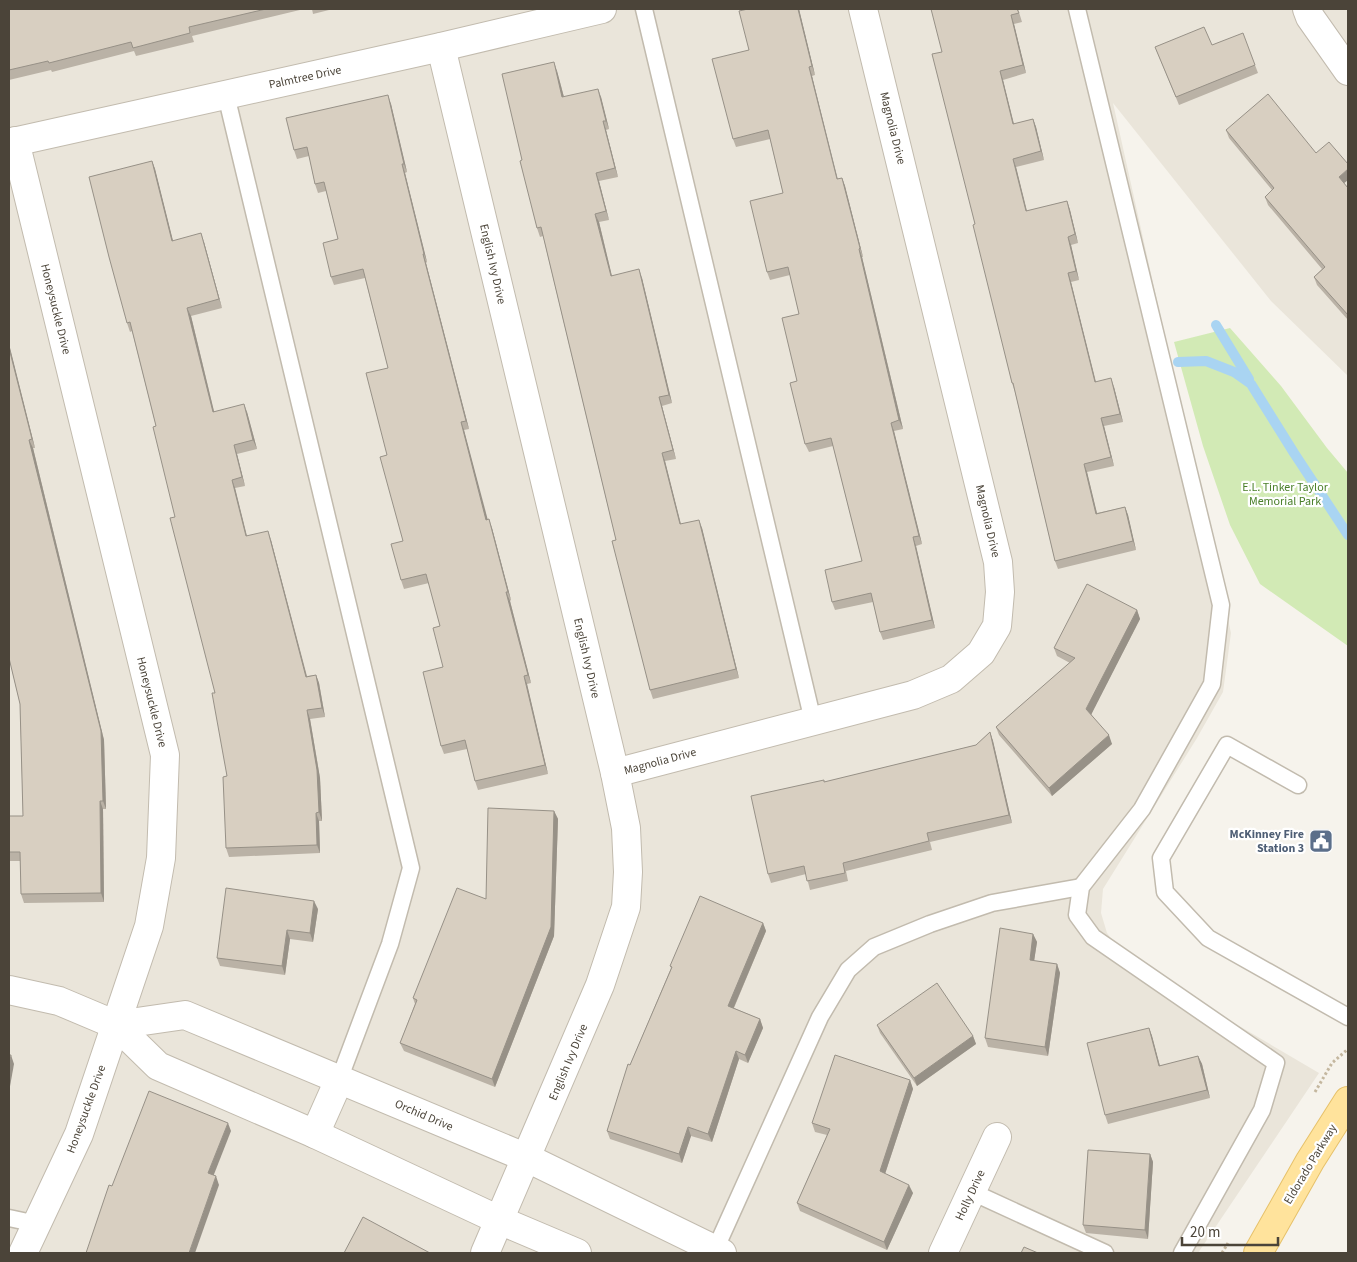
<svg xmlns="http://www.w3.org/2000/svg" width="1357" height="1262" viewBox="0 0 1357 1262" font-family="'Source Sans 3',sans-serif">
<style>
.residential{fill:#eae5da}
.green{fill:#d2eab5}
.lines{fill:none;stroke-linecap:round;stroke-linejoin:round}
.stream{stroke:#a9d4f2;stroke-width:10}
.service-casing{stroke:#c2bbae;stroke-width:19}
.minor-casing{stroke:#c2bbae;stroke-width:30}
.primary-casing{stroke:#e6c16a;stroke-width:30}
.path{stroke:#c4b79f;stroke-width:3;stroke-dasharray:2.5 2.5;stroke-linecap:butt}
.service{stroke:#fff;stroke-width:16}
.minor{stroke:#fff;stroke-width:28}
.primary{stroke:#ffe39c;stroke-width:28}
.wall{fill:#bab2a6}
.shaded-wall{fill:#979187}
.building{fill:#d8cfc1;stroke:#979187}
.labels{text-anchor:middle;stroke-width:4.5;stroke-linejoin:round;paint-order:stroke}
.street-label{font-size:12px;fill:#4b4439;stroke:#fff}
.park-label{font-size:12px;fill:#4a7f2a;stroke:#fff}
.service-label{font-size:12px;font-weight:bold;fill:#4e5e75;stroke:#fff;text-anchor:end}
</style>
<rect width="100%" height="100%" fill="#f6f3ec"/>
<path class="residential" d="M9,9H1348V376L1271,301L1113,103L1231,633L1223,692L1197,738L1103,889L1101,913L1107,933L1127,960L1319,1073L1198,1253H9Z"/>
<path class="green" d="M1230,328L1281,386L1327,448L1348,473V646L1260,584L1230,525L1203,446L1174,342Z"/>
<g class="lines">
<g class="stream">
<path d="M1216,325L1249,379"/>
<path d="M1178,362L1206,361L1234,372L1251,384L1294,453L1348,535"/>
</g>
<g class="service-casing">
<g id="service">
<path d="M644,9L813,721"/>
<path d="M1077,9L1221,605L1212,684L1142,809L1081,887L1077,915L1093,937L1276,1063L1262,1110L1182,1253"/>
<path d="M226,95L411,868L390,944L339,1080"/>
<path d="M1298,785L1227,745L1161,858L1165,892L1208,938L1348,1017"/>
<path d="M972,1192L1105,1253"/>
<path d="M9,1218L37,1224"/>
<path d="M715,1250L820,1017L848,970L874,947L930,924L992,903L1081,887"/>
</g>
</g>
<g class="minor-casing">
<g id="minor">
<path d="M1307,9L1310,17L1348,71"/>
<path d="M441,47L615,773L626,828L628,872L626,907L600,985L485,1253"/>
<path d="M15,141L165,755L161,858L149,926L79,1134L23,1253"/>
<path d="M9,143L441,47L602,9"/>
<path d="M615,773L913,695L951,679L981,653L997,626L1000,592L998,562L863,9"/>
<path d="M9,990L59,1001L116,1025L158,1066L315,1134L499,1220L577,1253"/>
<path d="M116,1025L185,1015L527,1158L722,1253"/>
<path d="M315,1134L339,1080"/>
<path d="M943,1253L997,1137"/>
</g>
</g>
<g class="primary-casing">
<path id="primary" d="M1258,1253L1310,1161L1348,1101"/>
</g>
<g class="path">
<path d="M1315,1092L1332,1063L1348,1049"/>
<path d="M1222,1253L1228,1243"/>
</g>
<use href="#service" class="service"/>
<use href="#minor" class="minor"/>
<use href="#primary" class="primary"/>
</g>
<g class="wall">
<path d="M9,9H304L192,36L194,42L136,56L134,51L52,72L51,70L9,80Z"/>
<path d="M312,9H333L313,14Z"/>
<path d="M748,9H799L815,75L812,76L837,179L842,178L845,186L863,257H862L903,429L894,431L922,544L916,546L935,628L883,640L880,632L873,602L835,610L832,602L862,561L833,446L809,452L805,444L797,381L799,314L790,275L770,280L767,272L783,193L770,139L736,147L733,139L749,50Z"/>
<path d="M1018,9L1022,22L1014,24L1026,73L1003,80L1014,124L1033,119L1036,127L1044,160L1016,167L1027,211L1067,201L1070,210L1078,243L1071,245L1079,280L1071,282L1096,382L1114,387L1123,422L1104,426L1114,466L1087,472L1097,513L1125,507L1128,515L1136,550L1058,569L1055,561L1015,392L1012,383L975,224L942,52Z"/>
<path d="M1155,47L1255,65L1258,73L1179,105Z"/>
<path d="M557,71L564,97H601L609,129L606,130L618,177L599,181L609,220L599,222L612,276L642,278L672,403L662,406L676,459L665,461L681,524L702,528L739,678L653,699L650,690L616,540L543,236L540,237L537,228L522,160Z"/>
<path d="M391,104L407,172L405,173L427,262L426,263L469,429L464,430L487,520L492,528L511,600L510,601L531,683L527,684L548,774L478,790L475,781L467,749L444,754L441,746L443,667L440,626L429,583L404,589L401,580L403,541L387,455L388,368L365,278L334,285L331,277L338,239L326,191L318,193L315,184L309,156L297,159L294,150Z"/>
<path d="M1226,130L1316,153L1348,188V320L1317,285L1314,277L1322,269L1268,205L1265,197L1272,190L1229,138Z"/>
<path d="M152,161L155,169L173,241L204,242L222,308L191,316L214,411L247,412L257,449L237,454L245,486L235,488L247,536L271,540L307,676L316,675L319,683L325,717L310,719L320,778L322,821H319L320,853L229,857L226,848L227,776L215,693L156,426L132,331L130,332L127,323Z"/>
<path d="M9,344L35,448H33L104,740L106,809H103L104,902L24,903L21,894L20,861H9V816H23L20,704L9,658Z"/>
<path d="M1137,610L1140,619L1091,714L1112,744L1052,796L999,735L996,727L1070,663L1057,656L1054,648Z"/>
<path d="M990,732L993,741L1012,823L930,842L932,850L846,871L848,881L810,890L806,874L771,883L768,874L825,782L976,745Z"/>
<path d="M554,811L558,819L554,936L495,1087L404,1051L400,1043L415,1004L413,998L486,899Z"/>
<path d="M318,909L313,942L290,939L285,975L220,966L217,958Z"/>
<path d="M763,923L766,931L734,1008L760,1019L763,1028L748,1063L739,1059L712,1142L691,1136L682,1163L610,1139L607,1131L630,1065L671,968L670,966Z"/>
<path d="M1033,934L1037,942L1034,961L1057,964L1060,973L1048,1056L988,1047L985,1038Z"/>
<path d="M877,1025L973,1036L976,1044L917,1086L880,1033Z"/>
<path d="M1149,1028L1152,1036L1160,1066L1198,1056L1202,1064L1210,1098L1108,1124L1105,1115Z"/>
<path d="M910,1080L913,1089L885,1174L913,1193L887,1250L800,1211L797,1203L827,1135L815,1132L812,1123Z"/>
<path d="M1150,1154L1153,1162L1148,1239L1086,1233L1083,1225Z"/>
</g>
<g class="shaded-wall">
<path d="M798,9H799L815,75L812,66Z"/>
<path d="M1011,15L1014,24L1026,73L1023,65Z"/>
<path d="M554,62L557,71L566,105L562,97Z"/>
<path d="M809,67L812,76L840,188L837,179Z"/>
<path d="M1000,71L1003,80L1016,133L1013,124Z"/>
<path d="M598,89L601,97L609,129L606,121Z"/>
<path d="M388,95L391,104L407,172L404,164Z"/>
<path d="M1033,119L1036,127L1044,160L1041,151Z"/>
<path d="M603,121L606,130L618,177L615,168Z"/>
<path d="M1013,159L1016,167L1029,220L1026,211Z"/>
<path d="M152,161L155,169L175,249L172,241Z"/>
<path d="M402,164L405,173L427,262L424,254Z"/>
<path d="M1348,169V180L1342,185L1339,177Z"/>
<path d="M596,173L599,181L609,220L606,211Z"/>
<path d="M842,178L845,186L863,257L860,248Z"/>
<path d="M1067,201L1070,210L1078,243L1075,234Z"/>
<path d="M595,214L599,222L614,285L611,276Z"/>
<path d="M201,233L204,242L222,308L219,299Z"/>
<path d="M1068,237L1071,245L1079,280L1076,271Z"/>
<path d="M859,249L862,257L903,429L899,420Z"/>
<path d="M423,254L426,263L469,429L466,421Z"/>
<path d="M639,269L642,278L672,403L669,395Z"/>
<path d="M1068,273L1071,282L1098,391L1095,382Z"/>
<path d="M187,308L191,316L216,420L213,412Z"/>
<path d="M9,344L35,448L32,439L9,348Z"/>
<path d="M1111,378L1114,387L1123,422L1120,414Z"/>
<path d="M659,397L662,406L676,459L673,450Z"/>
<path d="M244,404L247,412L257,449L253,440Z"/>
<path d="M1101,418L1104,426L1114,466L1111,457Z"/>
<path d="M461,422L464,430L490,528L486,520Z"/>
<path d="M891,423L894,431L922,544L919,536Z"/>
<path d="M29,440L33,448L104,740L106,809L103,801Z"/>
<path d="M234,445L237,454L245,486L242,477Z"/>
<path d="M662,453L665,461L683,533L680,524Z"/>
<path d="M1084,464L1087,472L1099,522L1096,514Z"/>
<path d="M232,480L235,488L249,545L246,536Z"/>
<path d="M1125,507L1128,515L1136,550L1133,541Z"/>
<path d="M489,519L492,528L511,600L508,592Z"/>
<path d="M699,520L702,528L739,678L736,669Z"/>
<path d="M268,531L271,540L309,685L306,677Z"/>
<path d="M913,537L916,546L935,628L932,620Z"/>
<path d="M506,592L510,601L531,683L528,675Z"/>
<path d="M1137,610L1140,619L1090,717L1086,709Z"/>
<path d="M316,675L319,683L325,717L322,708Z"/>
<path d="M524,676L527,684L548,774L545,765Z"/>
<path d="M307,710L310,719L320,778L322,821L319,812Z"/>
<path d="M990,732L993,741L1012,823L1009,815Z"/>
<path d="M1109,735L1112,744L1052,796L1049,788Z"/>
<path d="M100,801L103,809L104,902L101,893Z"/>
<path d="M554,811L558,819L554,936L495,1087L492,1079Z"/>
<path d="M316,813L319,821L320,853L317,845Z"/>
<path d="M314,901L318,909L313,942L310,933Z"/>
<path d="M763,923L766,931L731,1014L728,1006Z"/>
<path d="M287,930L290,939L285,975L282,966Z"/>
<path d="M1033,934L1037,942L1033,968L1030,960Z"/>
<path d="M1057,964L1060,973L1048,1056L1045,1047Z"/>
<path d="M760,1019L763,1028L748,1063L745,1055Z"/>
<path d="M1149,1028L1152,1036L1162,1074L1159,1066Z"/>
<path d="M973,1036L976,1044L917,1086L914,1078Z"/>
<path d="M736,1051L739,1059L712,1142L708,1134Z"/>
<path d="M11,1055L14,1064L9,1092V1066Z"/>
<path d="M1198,1056L1202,1064L1210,1098L1207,1090Z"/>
<path d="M910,1080L913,1089L883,1180L880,1171Z"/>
<path d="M228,1123L231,1131L211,1182L208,1173Z"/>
<path d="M688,1127L691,1136L682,1163L679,1154Z"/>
<path d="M1150,1154L1153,1162L1148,1239L1145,1230Z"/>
<path d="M216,1176L219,1185L195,1253H189Z"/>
<path d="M909,1185L913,1193L887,1250L884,1242Z"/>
</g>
<g class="building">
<path d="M9,9H266L189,27L190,33L133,48L131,42L49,63L48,61L9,70Z"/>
<path d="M748,9H798L812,66L809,67L837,179L842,178L860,248L859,249L899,420L891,423L919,536L913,537L932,620L880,632L871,593L832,602L825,570L862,561L831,438L805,444L790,383L797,381L782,318L799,314L788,267L767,272L750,201L783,193L768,130L733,139L712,59L749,50L739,11Z"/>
<path d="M931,9H1017L1019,13L1011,15L1023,65L1000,71L1013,124L1033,119L1041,151L1013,159L1026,211L1067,201L1075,234L1068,237L1076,271L1068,273L1095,382L1111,378L1120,414L1101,418L1111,457L1084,464L1096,514L1125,507L1133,541L1055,561L1013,383H1012L973,225L975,224L932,54L942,52Z"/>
<path d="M1204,27L1212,45L1243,33L1255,65L1176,97L1155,47Z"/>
<path d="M554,62L562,97L598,89L606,121H603L615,168L596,173L606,211L595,214L611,276L639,269L669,395L659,397L673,450L662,453L680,524L699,520L736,669L650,690L612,541L616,540L541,227L537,228L520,161L522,160L502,74Z"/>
<path d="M1268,94L1316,153L1329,142L1348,164V169L1339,177L1348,188V315L1314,277L1325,267L1265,197L1274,188L1226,130Z"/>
<path d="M388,95L404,164H402L424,254H423L466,421L461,422L486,520L489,519L508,592H506L528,675L524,676L545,765L475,781L465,740L441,746L423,672L443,667L433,628L440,626L426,574L401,580L391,544L403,541L380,457L387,455L366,373L388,368L363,269L331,277L323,243L338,239L324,182L315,184L307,147L294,150L286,118Z"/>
<path d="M152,161L172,241L201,233L219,299L187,308L213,412L244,404L253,440L234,445L242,477L232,480L246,536L268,531L306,677L316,675L322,708L307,710L317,770L319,812L316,813L317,845L226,848L223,777L227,776L212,693H215L170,518L175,517L153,427L156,426L130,322L127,323L109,257L89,177Z"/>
<path d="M9,348L32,439L29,440L101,731L103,801H100L101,893L21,894L20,852H9V816H23L20,704L9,658Z"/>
<path d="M1087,584L1137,610L1086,709L1109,735L1049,788L996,727L1075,658L1054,648Z"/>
<path d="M990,732L1009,815L927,833L929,841L843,863L845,873L807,881L804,866L768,874L751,796L824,780V782L976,745Z"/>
<path d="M488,808L554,811L551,927L492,1079L400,1043L417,1000L413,998L457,888L486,899Z"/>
<path d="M226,888L314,901L310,933L287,930L282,966L217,958Z"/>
<path d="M700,896L763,923L728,1006L760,1019L745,1055L736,1051L708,1134L688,1127L679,1154L607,1131L628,1064L630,1065L672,967L670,966Z"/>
<path d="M1000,928L1033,934L1030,960L1057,964L1045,1047L985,1038Z"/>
<path d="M937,983L973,1036L914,1078L877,1025Z"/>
<path d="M1149,1028L1159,1066L1198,1056L1207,1090L1105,1115L1087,1043Z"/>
<path d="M9,1055H11L9,1066Z"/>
<path d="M835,1055L910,1080L880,1171L909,1185L884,1242L797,1203L830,1129L812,1123Z"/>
<path d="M149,1091L228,1123L208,1173L216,1176L189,1253H86L109,1185L112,1186Z"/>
<path d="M1088,1150L1150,1154L1145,1230L1083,1225Z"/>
<path d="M363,1217L430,1253H344Z"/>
<path d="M1024,1247L1038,1253H1021Z"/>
</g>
<defs>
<g id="civic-square" transform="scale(1.25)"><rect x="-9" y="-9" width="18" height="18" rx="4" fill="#5c6f8a" stroke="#fff"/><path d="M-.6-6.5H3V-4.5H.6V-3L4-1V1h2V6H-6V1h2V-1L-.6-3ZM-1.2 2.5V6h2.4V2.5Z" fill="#fff"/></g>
</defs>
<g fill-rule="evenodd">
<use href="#civic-square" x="1321" y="841"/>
</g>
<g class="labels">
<g class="street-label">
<text transform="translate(305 77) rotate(-12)" y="4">Palmtree Drive</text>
<text transform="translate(893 128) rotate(76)" y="4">Magnolia Drive</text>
<text transform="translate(493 264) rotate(77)" y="4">English Ivy Drive</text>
<text transform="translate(56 309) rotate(76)" y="4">Honeysuckle Drive</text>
<text transform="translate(988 521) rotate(77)" y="4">Magnolia Drive</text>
<text transform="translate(587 658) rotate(77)" y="4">English Ivy Drive</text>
<text transform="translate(152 702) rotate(76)" y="4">Honeysuckle Drive</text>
<text transform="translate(660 761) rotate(-15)" y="4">Magnolia Drive</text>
<text transform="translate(568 1062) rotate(-67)" y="4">English Ivy Drive</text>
<text transform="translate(86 1109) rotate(-70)" y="4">Honeysuckle Drive</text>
<text transform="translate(424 1115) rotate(23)" y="4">Orchid Drive</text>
<text transform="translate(1310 1164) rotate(-59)" y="4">Eldorado Parkway</text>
<text transform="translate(970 1195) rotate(-65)" y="4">Holly Drive</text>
</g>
<g class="park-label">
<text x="1285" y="491">E.L. Tinker Taylor<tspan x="1285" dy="14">Memorial Park</tspan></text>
</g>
<g class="service-label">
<text x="1304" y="838">McKinney Fire<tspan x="1304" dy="14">Station 3</tspan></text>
</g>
</g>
<rect width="1357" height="1262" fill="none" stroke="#4b4439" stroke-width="20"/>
<path d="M1182 1237v8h96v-8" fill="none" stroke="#4b4439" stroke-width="2.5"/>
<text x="1190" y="1237" font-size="15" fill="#4b4439" stroke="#ffffff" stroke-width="4" paint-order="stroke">20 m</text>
</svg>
